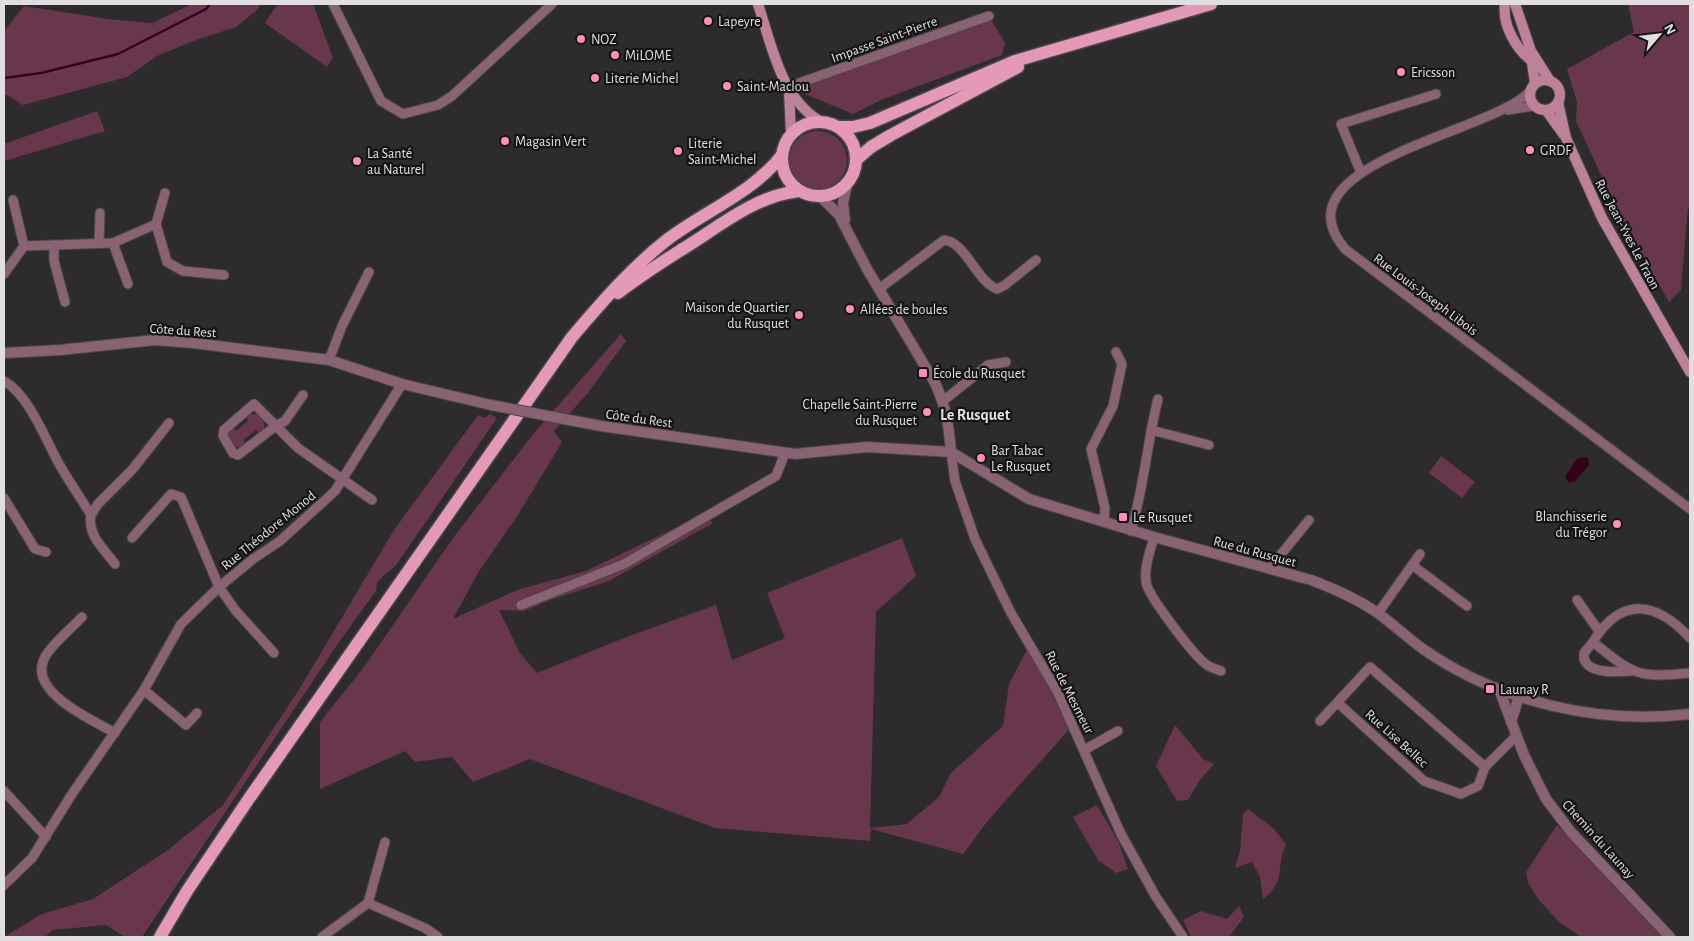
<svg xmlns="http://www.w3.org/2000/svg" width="1694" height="941" viewBox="0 0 1694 941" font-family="'Alegreya Sans',sans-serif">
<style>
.green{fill:#69374d}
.water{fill:#36001d}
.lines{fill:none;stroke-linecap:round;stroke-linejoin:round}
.stream{stroke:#36001d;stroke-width:2.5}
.minor-casing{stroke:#4a4849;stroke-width:11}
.tertiary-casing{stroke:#4a4849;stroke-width:12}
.secondary-casing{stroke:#4a4849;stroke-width:12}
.primary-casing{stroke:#4a4849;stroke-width:15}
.minor{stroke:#896373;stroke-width:9}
.tertiary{stroke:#896373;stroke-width:10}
.secondary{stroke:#bd829a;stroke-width:10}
.primary{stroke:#e599b9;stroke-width:12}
.tertiary-bridge-casing{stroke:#4a4849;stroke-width:12;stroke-linecap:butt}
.tertiary-bridge{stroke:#896373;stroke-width:10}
.poi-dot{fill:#fd8ec0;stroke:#151414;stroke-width:2}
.labels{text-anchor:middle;stroke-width:4.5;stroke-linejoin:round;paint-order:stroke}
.poi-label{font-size:14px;fill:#e0dedf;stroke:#151414;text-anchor:start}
.street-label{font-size:14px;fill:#e0dedf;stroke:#151414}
.quarter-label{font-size:16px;font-weight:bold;fill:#e0dedf;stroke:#151414}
</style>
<rect width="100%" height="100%" fill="#2e2b2c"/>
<g class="green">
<path d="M192,4H261L258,9L236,27L193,41L157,56L127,77L23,105L4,93V31L24,6L108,19L152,23Z"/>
<path d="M282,4H313L333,58L327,67L265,23L276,6Z"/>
<path d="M1628,4H1690V209L1688,208L1681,290L1669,302L1624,225L1576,121L1577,102L1567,69L1634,32Z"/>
<path d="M989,16L1005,43L1002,55L881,100L853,114L788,87Z"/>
<path d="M97,111L105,131L4,161V144Z"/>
<circle cx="818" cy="160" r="29"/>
<path d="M621,334L626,341L587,394L554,431L562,442L516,518L479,571L453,619L517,590L586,571L704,514L713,523L609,581L550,600L524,611L499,610L520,653L537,673L629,636L716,605L732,660L785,638L767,593L902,538L916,576L876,612L870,828L907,824L939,797L951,773L1003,726L1009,684L1030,644L1073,725L990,818L963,854L871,829L870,841L715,828L530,759L473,782L452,757L415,762L405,751L320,789V722L364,667L453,538L534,433Z"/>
<path d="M249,413L259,415C265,422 267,428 260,435L256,430L243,440L247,446L240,448L232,445L227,433L232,426L236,431L248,421L245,415Z"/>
<path d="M490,414L497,418L397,564L377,582L376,591L339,642L142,937H125L106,925L53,930L45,937H4L42,914L93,899L168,850L223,805L300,688L394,530L478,415L485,418Z"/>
<path d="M1441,456L1475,482L1462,498L1429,473Z"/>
<path d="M1175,725L1203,759L1214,764L1200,780L1188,800L1177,801L1156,766Z"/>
<path d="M1097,805L1119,843L1128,869L1116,873L1098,860L1073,817Z"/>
<path d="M1248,809L1273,828L1286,844C1275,868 1287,881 1263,899L1260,877L1252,862L1235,868L1240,851L1243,814Z"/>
<path d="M1557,825L1662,937H1581L1558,921L1539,900L1528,883L1526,872Z"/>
<path d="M1239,906L1244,917L1229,937H1191L1183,920L1201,911L1227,919Z"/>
</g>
<path class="water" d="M1581,457L1588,458L1589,465L1575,481L1569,483L1565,477L1576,460Z"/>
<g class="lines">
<path class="stream" d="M4,78L41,73L118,54L206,9L210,4"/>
<g class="minor-casing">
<g id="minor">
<path d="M333,4L381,101L403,114L438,105L452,96L552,4"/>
<path d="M788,87L989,16"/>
<path d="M1530,91C1494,133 1273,163 1345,249L1690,509"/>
<path d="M1508,110L1534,106"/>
<path d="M1361,173L1341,124L1436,94"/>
<path d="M13,200L24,246"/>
<path d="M156,224L167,262L183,271L224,275"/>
<path d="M99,243L100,213"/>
<path d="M113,243L128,284"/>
<path d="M54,245V261L65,302"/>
<path d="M4,274L24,246L113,243L156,224L165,193"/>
<path d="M879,289L944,240C966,242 976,281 997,289L1005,285L1036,260"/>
<path d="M329,360L342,326L369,272"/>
<path d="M4,381C28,394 45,438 58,462C68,480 80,497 91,515C87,535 104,549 115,564"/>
<path d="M303,395L285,421L277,425L238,455L233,453L223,436L224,430L254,404L298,448L372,500"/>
<path d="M943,401L988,365L1006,362"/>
<path d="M1151,430L1209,445"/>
<path d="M951,452L955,481L975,539L1011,613L1057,691L1121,834L1156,897L1183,937"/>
<path d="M4,498L35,549L46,552"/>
<path d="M91,515L98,504L132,470L169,423"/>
<path d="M1104,522L1105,508L1091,449L1113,406L1122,364L1116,352"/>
<path d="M1131,531C1144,487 1147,443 1158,399"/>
<path d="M1154,537C1150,552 1144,567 1146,582C1148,596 1195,657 1207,665C1211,668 1217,669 1221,671"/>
<path d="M132,538L171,494L181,497L219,587L236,611L274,653"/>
<path d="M1412,565L1467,606"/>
<path d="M1269,569L1309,520"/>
<path d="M1577,600L1599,631"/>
<path d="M521,605L624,564L776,476L785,453"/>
<path d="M1378,613L1420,554"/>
<path d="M82,617C72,628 52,644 45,657C26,692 93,720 115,733"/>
<path d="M1690,638C1656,601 1621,596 1593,642C1634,675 1637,678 1690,673"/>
<path d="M1593,642L1584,653C1581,675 1618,672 1632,671"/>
<path d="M144,690L186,725L197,713"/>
<path d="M1338,703L1424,781L1461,794L1478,786L1485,767L1516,736"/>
<path d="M1320,721L1370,667L1485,767"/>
<path d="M1084,750L1118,731"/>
<path d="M4,791L46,837"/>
<path d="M4,885L32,858L72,794L144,690L181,624L219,587L253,559L280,541L335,491L402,384"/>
<path d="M368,903L425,928L438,937"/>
<path d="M322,937L368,903L385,842"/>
</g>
</g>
<g class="tertiary-casing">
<g id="tertiary">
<path d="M820,196L839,215L867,269L935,383C946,406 949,427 951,452"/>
<path d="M845,220L843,203L847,185"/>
<path d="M4,353L60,350L155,340L193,343L329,360L402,384L491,405"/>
<path d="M564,419L601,426L795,454L867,447L951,452L1029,499L1154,537L1311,580C1335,589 1358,599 1379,614C1394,625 1408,638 1423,649C1499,702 1599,725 1690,714"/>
<path d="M1499,689L1524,755L1546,799L1571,832L1670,937"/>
<path d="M1511,722L1519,696"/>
</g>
</g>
<g class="secondary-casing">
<g id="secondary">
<path d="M758,4C771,43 781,99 820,121"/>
<path d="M1505,4C1502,25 1516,49 1532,61"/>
<path d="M1515,4L1531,51L1550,81"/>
<path d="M1531,56L1535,83"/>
<circle cx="1545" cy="95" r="15"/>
<path d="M789,91L791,134"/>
<path d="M1558,102L1566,138L1602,218L1690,372"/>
<path d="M1546,110L1564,135"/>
</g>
</g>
<g class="primary-casing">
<g id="primary">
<circle cx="819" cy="159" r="37"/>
<path d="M839,127H853L870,123L1015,61L1211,4"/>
<path d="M856,160L871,147L891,135L1018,67"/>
<path d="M618,293C639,277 659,264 681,250C719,227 754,196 799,191"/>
<path d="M160,937L187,891L248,800L572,337C602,302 631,268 668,239C705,211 754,192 782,155"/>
</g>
</g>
<use href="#minor" class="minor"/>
<use href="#tertiary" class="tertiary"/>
<use href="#secondary" class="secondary"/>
<use href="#primary" class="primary"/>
<g class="tertiary-bridge-casing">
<path id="tertiary-bridge" d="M491,405L564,419"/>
</g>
<use href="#tertiary-bridge" class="tertiary-bridge"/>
</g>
<g class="poi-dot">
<circle cx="708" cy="21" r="5"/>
<circle cx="581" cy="39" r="5"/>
<circle cx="615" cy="55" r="5"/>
<circle cx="1401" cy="72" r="5"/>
<circle cx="595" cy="78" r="5"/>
<circle cx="727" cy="86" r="5"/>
<circle cx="505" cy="141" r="5"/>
<circle cx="1530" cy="150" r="5"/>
<circle cx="678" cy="151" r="5"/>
<circle cx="357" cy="161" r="5"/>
<circle cx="850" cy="309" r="5"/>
<circle cx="799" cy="315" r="5"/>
<rect x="918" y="368" width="10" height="10" rx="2.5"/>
<circle cx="927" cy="412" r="5"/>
<circle cx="981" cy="458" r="5"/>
<rect x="1118" y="512" width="10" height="10" rx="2.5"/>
<circle cx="1617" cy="524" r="5"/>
<rect x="1485" y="684" width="10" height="10" rx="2.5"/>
</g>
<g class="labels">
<g class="poi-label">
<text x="718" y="26">Lapeyre</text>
<text x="591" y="44">NOZ</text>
<text x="625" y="60">MiLOME</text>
<text x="1411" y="77">Ericsson</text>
<text x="605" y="83">Literie Michel</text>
<text x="737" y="91">Saint-Maclou</text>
<text x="515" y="146">Magasin Vert</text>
<text x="688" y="148">Literie<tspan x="688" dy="16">Saint-Michel</tspan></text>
<text x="1540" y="155">GRDF</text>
<text x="367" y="158">La Santé<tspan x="367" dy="16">au Naturel</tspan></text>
<text x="789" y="312" text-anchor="end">Maison de Quartier<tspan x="789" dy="16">du Rusquet</tspan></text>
<text x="860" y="314">Allées de boules</text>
<text x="933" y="378">École du Rusquet</text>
<text x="917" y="409" text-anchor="end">Chapelle Saint-Pierre<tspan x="917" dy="16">du Rusquet</tspan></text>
<text x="991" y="455">Bar Tabac<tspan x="991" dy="16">Le Rusquet</tspan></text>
<text x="1607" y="521" text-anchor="end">Blanchisserie<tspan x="1607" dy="16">du Trégor</tspan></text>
<text x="1133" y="522">Le Rusquet</text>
<text x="1500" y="694">Launay R</text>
</g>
<g class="street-label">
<text transform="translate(884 39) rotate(-20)" y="5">Impasse Saint-Pierre</text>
<text transform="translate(1628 234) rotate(62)" y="5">Rue Jean-Yves Le Traon</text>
<text transform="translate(1426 294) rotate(37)" y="5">Rue Louis-Joseph Libois</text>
<text transform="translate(183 330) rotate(4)" y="5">Côte du Rest</text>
<text transform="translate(639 418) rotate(8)" y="5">Côte du Rest</text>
<text transform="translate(268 530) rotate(-39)" y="5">Rue Théodore Monod</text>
<text transform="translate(1255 551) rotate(15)" y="5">Rue du Rusquet</text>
<text transform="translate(1070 692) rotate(63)" y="5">Rue de Mesmeur</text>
<text transform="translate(1397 738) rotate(42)" y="5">Rue Lise Bellec</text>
<text transform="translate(1599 839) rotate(48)" y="5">Chemin du Launay</text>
</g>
<g class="quarter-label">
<text x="975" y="420">Le Rusquet</text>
</g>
</g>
<rect width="1694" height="941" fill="none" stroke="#e0dedf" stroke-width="10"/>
<g transform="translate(1659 35) rotate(62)" stroke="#151414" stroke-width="4" paint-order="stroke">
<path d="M0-4L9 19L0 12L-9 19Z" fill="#e0dedf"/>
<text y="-8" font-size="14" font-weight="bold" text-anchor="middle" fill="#e0dedf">N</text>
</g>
</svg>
